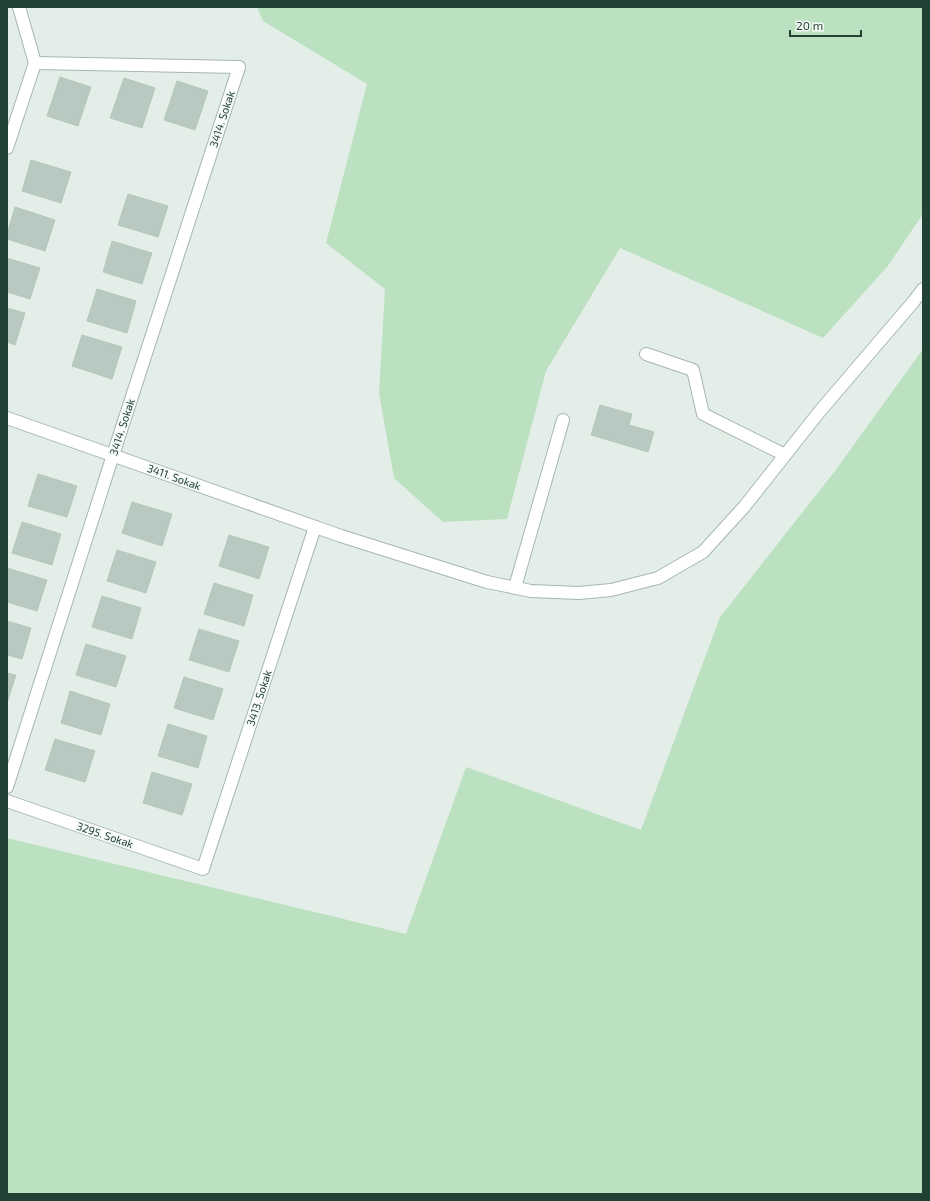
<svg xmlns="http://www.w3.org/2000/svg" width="930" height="1201" viewBox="0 0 930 1201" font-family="'Exo 2',sans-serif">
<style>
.green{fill:#bbe1c1}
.building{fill:#b8c9c1;stroke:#b5c8be}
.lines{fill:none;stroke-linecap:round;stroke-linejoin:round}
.street-casing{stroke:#a6b7af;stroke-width:14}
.street{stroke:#fff;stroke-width:12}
.labels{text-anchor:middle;stroke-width:3.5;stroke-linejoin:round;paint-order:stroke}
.street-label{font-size:11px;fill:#214135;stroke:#f5faf7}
</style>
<rect width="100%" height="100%" fill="#e4eee8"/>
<g class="green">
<path d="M257,7H923V214L887,267L823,338L620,248L546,371L507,519L443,522L394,478L379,393L385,289L326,243L367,84L263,21Z"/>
<path d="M923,349V1194H7V838L406,934L466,767L641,830L720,617L835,471Z"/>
</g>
<g class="building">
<path d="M60,77L91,87L78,126L47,116Z"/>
<path d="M124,78L155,88L142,128L110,118Z"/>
<path d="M177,81L208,91L195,130L164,120Z"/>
<path d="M31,160L71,172L61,203L22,191Z"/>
<path d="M128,194L168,206L158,237L118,225Z"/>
<path d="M15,207L55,220L45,251L7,239V234Z"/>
<path d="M112,241L152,253L142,284L103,272Z"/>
<path d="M7,258L40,268L30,299L7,292Z"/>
<path d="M97,289L136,301L127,333L87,321Z"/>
<path d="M7,308L25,313L15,345L7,342Z"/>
<path d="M82,335L122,347L112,379L72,366Z"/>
<path d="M600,405L632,414L629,425L654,432L648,452L591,435Z"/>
<path d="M38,474L77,486L67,517L28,506Z"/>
<path d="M132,502L172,514L162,546L122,533Z"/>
<path d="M22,522L61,534L52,565L12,553Z"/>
<path d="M229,535L269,547L259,579L219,566Z"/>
<path d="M117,550L156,562L146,593L107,581Z"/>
<path d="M7,568L47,580L37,611L7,602Z"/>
<path d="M214,583L253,595L244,626L204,614Z"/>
<path d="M102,596L141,608L132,639L92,627Z"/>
<path d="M7,621L31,628L22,659L7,655Z"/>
<path d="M199,629L239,641L229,672L189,660Z"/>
<path d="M86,644L126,656L116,687L76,675Z"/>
<path d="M7,673L16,675L7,703Z"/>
<path d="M184,677L223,689L213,720L174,708Z"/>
<path d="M70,691L110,704L101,735L61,723Z"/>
<path d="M168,724L207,736L198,768L158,756Z"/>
<path d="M55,739L95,751L85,782L45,770Z"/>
<path d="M152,772L192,784L182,815L143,803Z"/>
</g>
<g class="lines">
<g class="street-casing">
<g id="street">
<path d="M19,7L35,63"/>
<path d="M7,148L35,63"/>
<path d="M646,354L693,370L703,414L785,455"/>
<path d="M7,418L341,536L487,582L531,591L579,593L611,590L658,578L703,552L744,507L820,411L914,301L923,289"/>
<path d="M515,587L563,420"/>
<path d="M7,787L113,455L239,67L35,63"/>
<path d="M7,801L203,869L315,527"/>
</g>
</g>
<use href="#street" class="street"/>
</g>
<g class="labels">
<g class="street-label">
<text transform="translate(222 119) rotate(-72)" y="4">3414. Sokak</text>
<text transform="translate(122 427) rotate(-72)" y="4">3414. Sokak</text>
<text transform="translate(174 477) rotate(20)" y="4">3411. Sokak</text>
<text transform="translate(259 698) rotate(-72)" y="4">3413. Sokak</text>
<text transform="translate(105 835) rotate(19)" y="4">3295. Sokak</text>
</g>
</g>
<rect width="930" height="1201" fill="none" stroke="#214135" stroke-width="16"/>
<path d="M790 30v6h71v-6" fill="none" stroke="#214135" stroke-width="2"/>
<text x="796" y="30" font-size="12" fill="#214135" stroke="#f5faf7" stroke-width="3" paint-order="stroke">20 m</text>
</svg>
